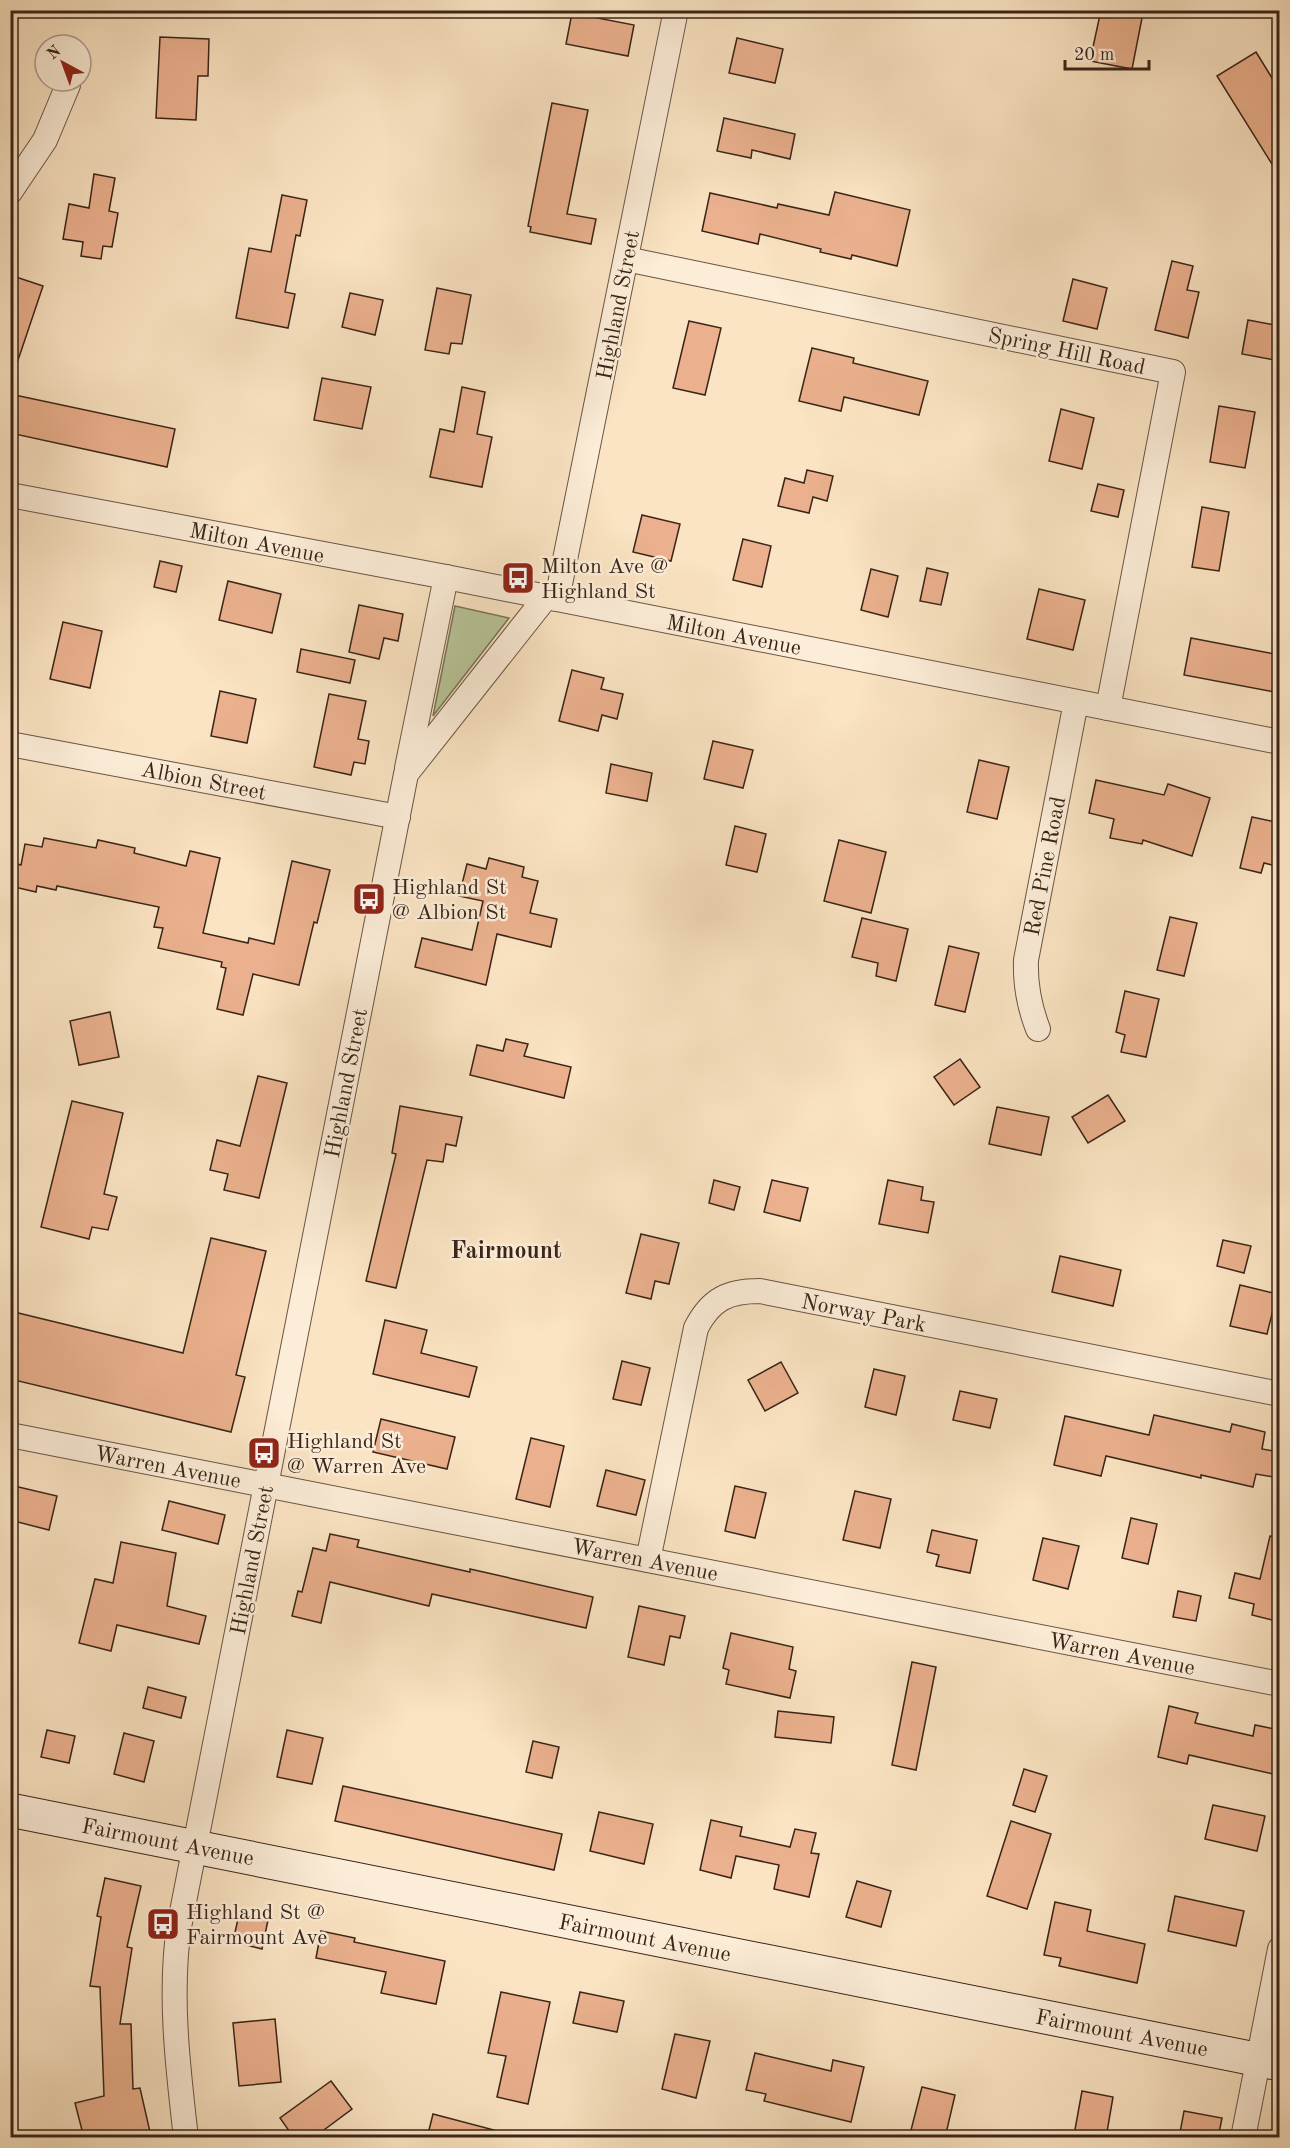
<svg xmlns="http://www.w3.org/2000/svg" width="1290" height="2148" viewBox="0 0 1290 2148" font-family="'Old Standard TT',serif">
<style>
.green{fill:#b8c599;stroke:#797459;stroke-width:1.5}
.building{fill:#ebb18e;stroke:#3a2419;stroke-width:1.5}
.lines{fill:none;stroke-linecap:round;stroke-linejoin:round}
.street-casing{stroke:#6a5444;stroke-width:26}
.secondary-casing{stroke:#3a2419;stroke-width:35}
.street{stroke:#fcedd8;stroke-width:24}
.secondary{stroke:#fcedd8;stroke-width:33}
.labels{text-anchor:middle;stroke-width:5;stroke-linejoin:round;paint-order:stroke}
.street-label{font-size:22px;fill:#3a2419;stroke:#fcedd8}
.poi-label{font-size:22px;fill:#3a2419;stroke:#fcedd8;text-anchor:start}
.neighbourhood-label{font-size:24px;font-weight:bold;fill:#3a2419;stroke:#fcedd8}
</style>
<rect width="100%" height="100%" fill="#fbe4c3"/>
<filter id="stains"><feTurbulence type="fractalNoise" baseFrequency=".00333" numOctaves="4"/><feColorMatrix values="0 0 0 0 .2 0 0 0 0 .09 0 0 0 0 .02 0 0 0 .5 -.17"/></filter>
<radialGradient id="worn" r=".72"><stop offset=".6" stop-color="#630" stop-opacity="0"/><stop offset="1" stop-color="#630" stop-opacity=".3"/></radialGradient>
<path class="green" d="M455,606L509,618L433,716Z"/>
<g class="building">
<path d="M1101,10H1130L1143,13L1132,69L1090,61Z"/>
<path d="M572,13L634,25L628,56L566,44Z"/>
<path d="M160,37L209,39L208,76H198L196,120L156,118Z"/>
<path d="M737,38L783,49L775,83L729,73Z"/>
<path d="M1256,52L1280,91V177L1217,76Z"/>
<path d="M552,103L588,110L567,214L596,219L591,244L530,232L531,227L528,226Z"/>
<path d="M724,118L795,134L790,159L752,150L751,158L717,151Z"/>
<path d="M94,174L115,178L109,211L118,213L112,247L103,246L101,259L81,256L83,242L63,239L69,204L89,208Z"/>
<path d="M835,192L910,210L897,266L852,255L851,259L820,252L821,249L760,234L758,244L702,231L710,193L777,208L778,204L829,215Z"/>
<path d="M282,195L307,200L300,236L296,235L285,292L295,294L288,328L236,318L249,248L271,252Z"/>
<path d="M1172,261L1193,266L1187,290L1199,292L1188,338L1155,330Z"/>
<path d="M10,275L43,286L14,372L10,371Z"/>
<path d="M1073,279L1107,288L1097,329L1063,321Z"/>
<path d="M437,288L471,295L462,344L451,343L449,354L425,350Z"/>
<path d="M350,293L383,300L375,335L342,327Z"/>
<path d="M1248,320L1280,326V361L1242,354Z"/>
<path d="M689,321L721,328L705,395L673,388Z"/>
<path d="M812,348L854,358L853,363L928,381L919,415L844,397L841,411L799,401Z"/>
<path d="M322,378L371,387L362,429L314,420Z"/>
<path d="M462,387L485,392L477,434L492,437L482,487L430,477L440,429L454,432Z"/>
<path d="M10,394L175,429L167,467L10,433Z"/>
<path d="M1219,406L1255,412L1245,468L1210,462Z"/>
<path d="M1061,409L1094,418L1082,469L1049,461Z"/>
<path d="M807,470L833,476L827,501L813,497L809,513L778,506L785,478L804,483Z"/>
<path d="M1098,484L1124,490L1118,517L1091,511Z"/>
<path d="M1202,507L1229,512L1219,571L1192,567Z"/>
<path d="M642,515L680,524L671,561L633,552Z"/>
<path d="M743,539L771,546L762,587L733,580Z"/>
<path d="M160,561L182,566L176,592L154,587Z"/>
<path d="M927,568L948,573L941,605L920,601Z"/>
<path d="M871,569L898,576L888,617L861,610Z"/>
<path d="M228,581L281,594L272,633L219,620Z"/>
<path d="M1039,589L1085,600L1073,650L1027,639Z"/>
<path d="M359,605L403,614L398,641L384,638L379,659L349,652Z"/>
<path d="M63,622L102,631L90,688L50,679Z"/>
<path d="M1191,638L1280,655V693L1184,675Z"/>
<path d="M301,649L355,660L350,683L297,672Z"/>
<path d="M572,670L604,678L601,689L623,694L617,719L602,715L598,731L559,721Z"/>
<path d="M220,691L256,699L247,743L211,736Z"/>
<path d="M329,694L366,701L358,739L369,741L365,764L354,762L351,775L314,767Z"/>
<path d="M713,741L753,750L743,788L704,779Z"/>
<path d="M979,760L1009,767L997,819L967,812Z"/>
<path d="M611,764L652,773L647,801L606,793Z"/>
<path d="M1096,780L1164,795L1168,784L1210,798L1192,856L1143,840L1142,844L1110,838L1114,819L1089,813Z"/>
<path d="M1252,817L1280,823V867L1264,863L1261,873L1240,868Z"/>
<path d="M735,826L766,834L757,872L726,865Z"/>
<path d="M44,838L96,848L98,840L135,848L134,853L186,866L190,851L220,858L203,933L248,943L249,938L274,944L292,861L330,870L317,923L314,922L299,985L253,974L243,1015L217,1009L226,968L221,967L222,962L158,948L163,928L154,927L159,907L57,886L56,890L37,886L36,892L10,886V862L21,865L25,844L42,847Z"/>
<path d="M839,840L886,852L871,913L824,901Z"/>
<path d="M489,858L524,867L522,877L538,881L530,913L557,919L551,947L497,934L486,985L415,967L422,938L472,950L483,901L459,896L467,864L486,869Z"/>
<path d="M1170,917L1197,923L1184,976L1157,970Z"/>
<path d="M862,918L908,929L896,981L876,976L878,963L852,957Z"/>
<path d="M949,946L979,953L965,1012L935,1005Z"/>
<path d="M1125,991L1159,999L1146,1057L1121,1052L1125,1035L1116,1032Z"/>
<path d="M110,1012L119,1057L79,1065L70,1021Z"/>
<path d="M506,1039L528,1044L524,1056L571,1067L564,1098L470,1075L477,1045L503,1051Z"/>
<path d="M960,1059L980,1087L954,1105L934,1077Z"/>
<path d="M258,1076L287,1083L259,1198L224,1190L228,1174L210,1170L217,1140L240,1146Z"/>
<path d="M1108,1095L1125,1121L1088,1143L1072,1117Z"/>
<path d="M72,1101L123,1113L104,1194L117,1197L108,1230L92,1227L89,1239L41,1227Z"/>
<path d="M400,1106L462,1117L456,1146L446,1144L443,1162L427,1160L396,1288L366,1281L396,1154L392,1153Z"/>
<path d="M997,1107L1049,1117L1041,1155L989,1144Z"/>
<path d="M714,1180L740,1187L734,1210L709,1203Z"/>
<path d="M772,1180L808,1188L800,1221L764,1212Z"/>
<path d="M888,1180L923,1187L921,1200L934,1202L928,1233L879,1224Z"/>
<path d="M641,1234L679,1243L669,1284L655,1281L651,1299L626,1293Z"/>
<path d="M211,1238L266,1251L236,1375L245,1377L231,1432L10,1379V1311L183,1353Z"/>
<path d="M1223,1240L1251,1246L1244,1273L1217,1266Z"/>
<path d="M1060,1256L1121,1270L1113,1306L1052,1292Z"/>
<path d="M1240,1285L1277,1294L1267,1334L1230,1326Z"/>
<path d="M385,1320L427,1330L421,1353L477,1367L469,1397L373,1374Z"/>
<path d="M622,1361L650,1368L641,1405L613,1399Z"/>
<path d="M781,1362L798,1393L765,1411L748,1380Z"/>
<path d="M874,1369L905,1376L896,1415L865,1407Z"/>
<path d="M960,1391L997,1399L990,1428L953,1420Z"/>
<path d="M1154,1415L1230,1432L1232,1424L1265,1432L1262,1449L1280,1452V1478L1256,1474L1253,1487L1201,1475V1478L1106,1456L1101,1476L1054,1465L1065,1416L1149,1435Z"/>
<path d="M381,1419L455,1437L447,1469L373,1452Z"/>
<path d="M531,1438L564,1446L550,1507L516,1499Z"/>
<path d="M606,1470L645,1480L636,1515L597,1506Z"/>
<path d="M10,1485L57,1496L49,1530L10,1520Z"/>
<path d="M735,1486L766,1493L755,1538L725,1531Z"/>
<path d="M855,1491L891,1499L880,1548L843,1540Z"/>
<path d="M169,1501L225,1515L218,1544L162,1530Z"/>
<path d="M1131,1518L1157,1524L1148,1564L1122,1558Z"/>
<path d="M932,1530L977,1540L970,1573L936,1566L939,1555L927,1552Z"/>
<path d="M330,1534L359,1540L357,1547L470,1572V1569L593,1597L586,1628L432,1594L429,1606L330,1582L321,1623L292,1616L298,1591L302,1592L313,1548L326,1551Z"/>
<path d="M1270,1536L1280,1537V1622L1252,1615L1254,1604L1229,1598L1235,1573L1260,1579Z"/>
<path d="M1043,1538L1079,1546L1068,1589L1033,1580Z"/>
<path d="M121,1542L176,1553L167,1606L206,1616L199,1644L117,1625L111,1651L79,1643L95,1579L113,1583Z"/>
<path d="M1178,1591L1201,1596L1196,1621L1173,1617Z"/>
<path d="M639,1606L685,1616L680,1638L670,1636L664,1665L628,1657Z"/>
<path d="M731,1633L793,1647L789,1669L796,1671L790,1698L726,1684L729,1670L723,1668Z"/>
<path d="M912,1662L936,1667L916,1770L892,1765Z"/>
<path d="M148,1687L186,1697L181,1718L143,1708Z"/>
<path d="M1169,1706L1198,1713L1195,1723L1253,1736L1255,1725L1280,1730V1746L1273,1774L1189,1755L1187,1764L1158,1757Z"/>
<path d="M778,1711L834,1717L831,1743L775,1737Z"/>
<path d="M47,1730L75,1736L69,1763L41,1757Z"/>
<path d="M287,1730L323,1738L312,1784L277,1777Z"/>
<path d="M124,1733L154,1741L144,1782L114,1774Z"/>
<path d="M533,1741L559,1747L552,1778L526,1772Z"/>
<path d="M1024,1769L1047,1776L1035,1812L1013,1805Z"/>
<path d="M343,1786L562,1834L554,1870L335,1821Z"/>
<path d="M1213,1805L1265,1816L1257,1851L1205,1839Z"/>
<path d="M599,1812L653,1824L644,1864L590,1851Z"/>
<path d="M711,1820L742,1827L740,1836L790,1847L795,1829L816,1833L811,1853L819,1854L809,1897L774,1889L779,1865L736,1856L731,1878L700,1870Z"/>
<path d="M1011,1821L1051,1834L1027,1909L987,1896Z"/>
<path d="M105,1878L141,1886L127,1947L132,1948L120,2024H131L133,2089L140,2088L150,2132L126,2138H84L75,2103L104,2096L100,1987L90,1986L101,1917L97,1916Z"/>
<path d="M857,1881L891,1891L881,1927L846,1917Z"/>
<path d="M1175,1896L1244,1911L1236,1946L1168,1931Z"/>
<path d="M1055,1902L1091,1910L1087,1931L1145,1944L1137,1983L1059,1966L1061,1958L1044,1955Z"/>
<path d="M239,1914L268,1920L262,1949L233,1942Z"/>
<path d="M321,1931L355,1938L354,1942L445,1961L436,2004L381,1993L386,1972L316,1958Z"/>
<path d="M501,1992L550,2002L528,2104L497,2097L506,2056L488,2053Z"/>
<path d="M580,1992L624,2001L617,2032L573,2023Z"/>
<path d="M275,2019L281,2082L239,2086L233,2023Z"/>
<path d="M675,2034L710,2041L696,2098L662,2089Z"/>
<path d="M755,2053L831,2071L833,2060L864,2067L851,2122L764,2101L766,2094L746,2090Z"/>
<path d="M331,2081L352,2109L313,2138H294L280,2118Z"/>
<path d="M922,2087L955,2095L945,2138H909Z"/>
<path d="M1082,2091L1113,2097L1106,2138L1074,2135Z"/>
<path d="M1184,2111L1222,2118L1218,2138H1179Z"/>
<path d="M433,2114L494,2130L493,2138H427Z"/>
</g>
<g class="lines">
<g class="street-casing">
<g id="street">
<path d="M10,192L45,140L68,85"/>
<path d="M626,259L1173,372L1108,708"/>
<path d="M10,495L446,577L1280,742"/>
<path d="M557,599L676,10"/>
<path d="M10,744L398,817"/>
<path d="M407,768L446,577"/>
<path d="M1038,1029C1029,1006 1025,986 1026,960L1076,702"/>
<path d="M10,1435L1280,1684"/>
<path d="M648,1560L696,1328C711,1299 728,1291 760,1291L1280,1394"/>
<path d="M186,2138C178,2069 169,1995 179,1927L406,774L546,597"/>
<path d="M1243,2138L1280,1949"/>
</g>
</g>
<g class="secondary-casing">
<path id="secondary" d="M10,1810L1280,2064"/>
</g>
<use href="#street" class="street"/>
<use href="#secondary" class="secondary"/>
</g>
<defs>
<g id="bus-square" transform="scale(1.725)"><rect x="-9" y="-9" width="18" height="18" rx="4" fill="#8f2418" stroke="#fcedd8"/><path d="M-5-6H5V4H4V6H2V4H-2V6H-4V4H-5ZM-3.5-4V0h7V-4ZM-3.5 1.2v1.5H-2V1.2ZM2 1.2v1.5H3.5V1.2Z" fill="#fff"/></g>
</defs>
<g fill-rule="evenodd">
<use href="#bus-square" x="518" y="578"/>
<use href="#bus-square" x="369" y="899"/>
<use href="#bus-square" x="264" y="1453"/>
<use href="#bus-square" x="163" y="1924"/>
</g>
<g class="labels">
<g class="street-label">
<text transform="translate(617 305) rotate(-79)" y="8">Highland Street</text>
<text transform="translate(1067 350) rotate(12)" y="8">Spring Hill Road</text>
<text transform="translate(257 542) rotate(11)" y="8">Milton Avenue</text>
<text transform="translate(734 634) rotate(11)" y="8">Milton Avenue</text>
<text transform="translate(204 780) rotate(11)" y="8">Albion Street</text>
<text transform="translate(1044 866) rotate(-79)" y="8">Red Pine Road</text>
<text transform="translate(345 1083) rotate(-79)" y="8">Highland Street</text>
<text transform="translate(864 1312) rotate(11)" y="8">Norway Park</text>
<text transform="translate(168 1466) rotate(11)" y="8">Warren Avenue</text>
<text transform="translate(645 1559) rotate(11)" y="8">Warren Avenue</text>
<text transform="translate(251 1560) rotate(-79)" y="8">Highland Street</text>
<text transform="translate(1122 1653) rotate(11)" y="8">Warren Avenue</text>
<text transform="translate(168 1841) rotate(11)" y="8">Fairmount Avenue</text>
<text transform="translate(645 1937) rotate(11)" y="8">Fairmount Avenue</text>
<text transform="translate(1122 2032) rotate(11)" y="8">Fairmount Avenue</text>
</g>
<g class="poi-label">
<text x="541" y="573">Milton Ave @<tspan x="541" dy="25">Highland St</tspan></text>
<text x="392" y="894">Highland St<tspan x="392" dy="25">@ Albion St</tspan></text>
<text x="287" y="1448">Highland St<tspan x="287" dy="25">@ Warren Ave</tspan></text>
<text x="186" y="1919">Highland St @<tspan x="186" dy="25">Fairmount Ave</tspan></text>
</g>
<g class="neighbourhood-label">
<text x="506" y="1258">Fairmount</text>
</g>
</g>
<rect width="1290" height="2148" fill="none" stroke="#fbe4c3" stroke-width="36"/>
<rect x="12" y="12" width="1266" height="2124" fill="none" stroke="#3a2419" stroke-width="3"/>
<rect x="18" y="18" width="1254" height="2112" fill="none" stroke="#3a2419" stroke-width="1.5"/>
<g transform="translate(63 63) rotate(319)"><circle r="28" fill="#fcedd8" stroke="#ae9d8c" stroke-width="1.5"/>
<path d="M0-4.5L10 22L0 15L-10 22Z" fill="#8f2418"/>
<text y="-9" font-size="16" font-weight="bold" text-anchor="middle" fill="#3a2419">N</text>
</g>
<path d="M1065 60v9h84v-9" fill="none" stroke="#3a2419" stroke-width="3"/>
<text x="1074" y="60" font-size="18" fill="#3a2419" stroke="#fcedd8" stroke-width="4.5" paint-order="stroke">20 m</text>
<rect width="100%" height="100%" filter="url(#stains)"/>
<rect width="100%" height="100%" fill="url(#worn)"/>
</svg>
